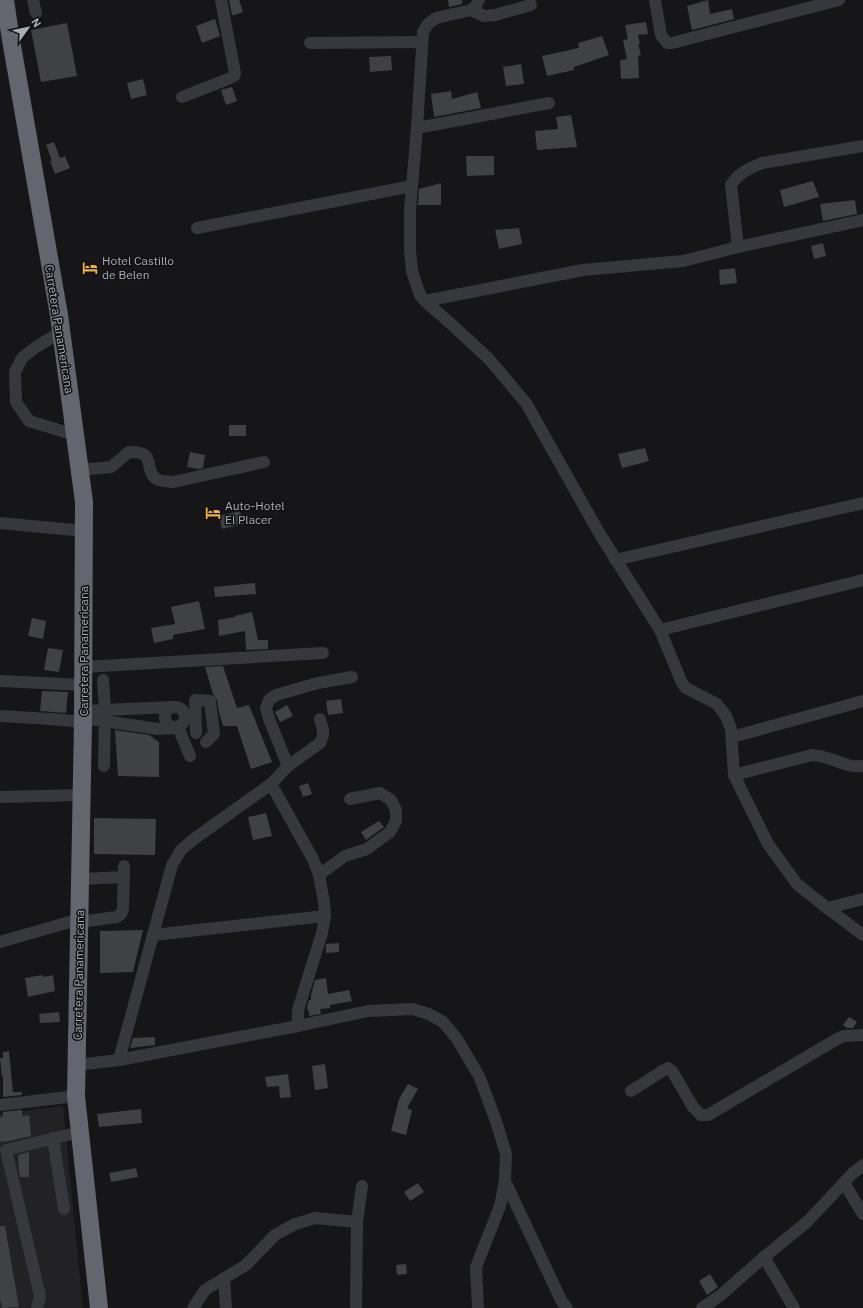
<svg xmlns="http://www.w3.org/2000/svg" width="863" height="1308" viewBox="0 0 863 1308" font-family="'IBM Plex Sans',sans-serif">
<style>
.built{fill:#222225}
.building{fill:#404145}
.lines{fill:none;stroke-linecap:round;stroke-linejoin:round}
.minor{stroke:#37383d;stroke-width:12}
.highway{stroke:#63666e;stroke-width:18}
.labels{text-anchor:middle;stroke-width:3;stroke-linejoin:round;paint-order:stroke}
.poi-label{font-size:12px;fill:#a8adb8;stroke:#111113;text-anchor:start}
.street-label{font-size:12px;fill:#a8adb8;stroke:#111113}
</style>
<rect width="100%" height="100%" fill="#161618"/>
<path class="built" d="M63,1106L83,1308H0V1114Z"/>
<g class="building">
<path d="M229,0H239L243,12L235,15H232Z"/>
<path d="M448,0H462V4L449,7Z"/>
<path d="M708,0L710,14L732,9L734,19L692,30L687,6Z"/>
<path d="M215,19L220,36L202,43L196,26Z"/>
<path d="M646,22L648,34L638,35L640,44H638L641,55L638,56L639,78L621,79L620,60L627,59L623,40L628,39L625,25Z"/>
<path d="M67,23L77,76L41,82L31,30Z"/>
<path d="M602,36L609,55L574,67V70L547,76L542,56L579,48L578,43Z"/>
<path d="M391,56L392,70L370,72L369,57Z"/>
<path d="M521,64L524,84L506,86L503,67Z"/>
<path d="M143,79L147,95L131,99L127,83Z"/>
<path d="M232,87L237,101L226,105L221,90Z"/>
<path d="M451,91L452,99L477,92L481,108L434,117L431,94Z"/>
<path d="M571,115L577,147L537,150L535,131L558,129L556,117Z"/>
<path d="M54,142L60,158L65,156L70,168L55,174L50,161H52L46,145Z"/>
<path d="M466,156H494V175L467,176Z"/>
<path d="M813,181L819,197L784,207L780,190Z"/>
<path d="M441,183V205H418L419,189Z"/>
<path d="M855,200L857,214L823,221L820,204Z"/>
<path d="M519,228L522,244L499,249L495,230Z"/>
<path d="M823,243L826,256L814,259L811,246Z"/>
<path d="M735,268L737,283L720,285L719,270Z"/>
<rect x="229" y="425" width="17" height="11"/>
<path d="M645,448L649,461L622,468L618,454Z"/>
<path d="M190,452L205,455L203,468L199,469L187,467Z"/>
<path d="M240,511L243,524L222,529L219,516Z"/>
<path d="M255,583L256,594L215,597L214,587Z"/>
<path d="M199,601L205,629L173,635V639L154,643L151,628L175,624L171,607Z"/>
<path d="M252,612L258,640H268V649L246,650L245,631L219,636L218,620L235,617V616Z"/>
<path d="M32,618L46,621L43,639L28,636Z"/>
<path d="M48,648L63,650L59,672L44,670Z"/>
<path d="M223,666L237,708L249,705L272,762L251,769L237,726H223L219,712L217,700L213,694L205,667Z"/>
<path d="M42,691L68,692L66,713L40,711Z"/>
<path d="M341,699L343,713L328,715L326,701Z"/>
<path d="M287,705L293,716L280,722L275,712Z"/>
<path d="M115,730L149,735L159,742V777L118,776Z"/>
<path d="M308,783L312,794L303,797L299,786Z"/>
<path d="M266,813L272,836L253,840L248,817Z"/>
<path d="M94,818L156,819L155,855L94,854Z"/>
<path d="M379,821L384,827L366,840L361,832Z"/>
<path d="M143,930L133,972L100,973V931Z"/>
<path d="M339,943V952L326,953V944Z"/>
<path d="M43,975V977L53,975L55,991L28,997L25,978Z"/>
<path d="M326,978L328,994L349,990L352,1001L330,1005V1008L320,1009L321,1014L309,1016V1011H308L307,1007L309,1000H311V995L315,980Z"/>
<path d="M59,1012L60,1022L40,1023L39,1014Z"/>
<path d="M849,1017L857,1022L853,1028H847L843,1025Z"/>
<path d="M155,1037V1045L130,1048L133,1038Z"/>
<path d="M9,1051L13,1092H22V1095L3,1097V1077H2L0,1058H3V1052Z"/>
<path d="M325,1064L328,1088L315,1090L312,1066Z"/>
<path d="M288,1074L291,1097L280,1098L279,1086L267,1087L265,1077Z"/>
<path d="M408,1084L418,1089L407,1108L412,1110L406,1135L391,1131L399,1099Z"/>
<path d="M141,1109L142,1123L99,1127L97,1114Z"/>
<path d="M22,1110V1116L29,1115L31,1136L9,1141L0,1142V1117H3V1112Z"/>
<path d="M29,1152V1177H20L19,1171L18,1155Z"/>
<path d="M136,1168L138,1177L111,1182L109,1173Z"/>
<path d="M418,1183L424,1192L410,1201L404,1192Z"/>
<path d="M0,1226H5L19,1307L2,1308L0,1299Z"/>
<path d="M406,1264L407,1274L397,1275L396,1265Z"/>
<path d="M710,1274L718,1287L707,1295L699,1281Z"/>
</g>
<g class="lines">
<g class="minor">
<path d="M33,0L36,13"/>
<path d="M479,0L475,7L471,10L436,18L428,24L423,32L417,128L410,210V249L412,271L420,295L425,301L450,323L489,359L526,403L598,531L660,630L682,683L686,688L717,704L726,716L731,729L734,775L768,844L797,884L827,908L863,935"/>
<path d="M655,0L661,35L667,43H672L839,0"/>
<path d="M471,10L484,16L495,15L531,5"/>
<path d="M310,43L422,42"/>
<path d="M182,97L228,79L234,76L235,73L221,0"/>
<path d="M417,128L549,103"/>
<path d="M197,228L412,186"/>
<path d="M738,247L731,185C738,173 750,168 762,163L863,146"/>
<path d="M425,301L583,270L683,261L738,247L863,220"/>
<path d="M61,332L36,347L22,358L15,372L16,402L29,421L75,435"/>
<path d="M80,470L111,467L129,452C158,452 143,467 155,478C159,482 167,481 173,482L264,462"/>
<path d="M0,523L84,531"/>
<path d="M615,560L863,503"/>
<path d="M660,630L863,580"/>
<path d="M84,667L323,653"/>
<path d="M103,680L105,710L104,766"/>
<path d="M0,681L84,685"/>
<circle cx="175" cy="717" r="10"/>
<path d="M83,711L172,707"/>
<path d="M0,716L51,719L83,722"/>
<path d="M83,718L158,729L175,728"/>
<path d="M178,727L190,756"/>
<path d="M196,733L195,700L210,701L214,734L206,742"/>
<path d="M732,737L863,701"/>
<path d="M288,766L269,719L266,708L269,700L276,695L318,683L352,677"/>
<path d="M734,775L812,755C829,755 846,769 863,766"/>
<path d="M271,784L313,859L319,875L324,902L325,916L322,933L298,1010V1026"/>
<path d="M0,797L81,795"/>
<path d="M319,875L345,856L367,849L390,832L396,821V810L391,800L380,793L350,799"/>
<path d="M81,879L124,877"/>
<path d="M827,908L863,899"/>
<path d="M80,922L117,917L121,914L123,909L124,866"/>
<path d="M153,935L325,916"/>
<path d="M0,942L80,919"/>
<path d="M119,1060L172,865L181,850L194,839L271,784L288,766L320,743L323,736V730L320,719"/>
<path d="M77,1065L119,1060L298,1026L368,1011L412,1009L429,1014L443,1022L457,1039L479,1076L496,1121L506,1154L505,1181L561,1300L567,1308"/>
<path d="M631,1091L664,1070L668,1068L672,1071L693,1107L701,1115H708L837,1039L844,1036L863,1035"/>
<path d="M0,1105L76,1096"/>
<path d="M53,1138L64,1209"/>
<path d="M844,1183L863,1214"/>
<path d="M764,1257L794,1308"/>
<path d="M224,1278L226,1308"/>
<path d="M37,1308L40,1296L6,1150L80,1132"/>
<path d="M193,1308L205,1290L246,1265L275,1235L295,1224L315,1218L357,1222L362,1186"/>
<path d="M356,1308L357,1222"/>
<path d="M478,1308L476,1267L500,1206L505,1181"/>
<path d="M702,1308L721,1295L764,1257L807,1222L853,1173L863,1165"/>
</g>
<path class="highway" d="M5,0L11,40L59,315L84,502L83,722L76,1096L99,1308"/>
</g>
<defs>
<g id="hotel-bare" transform="scale(1.2)"><path d="M-6-4.5h1.5V1H6V5H4.5V3h-9V5H-6ZM-4 0a1.8 1.8 0 1 1 3.6 0ZM.5 0V-2.5h3Q6-2.5 6 0Z" fill="#f2b134" stroke="#111113" stroke-width="2.5" paint-order="stroke"/></g>
</defs>
<g fill-rule="evenodd">
<use href="#hotel-bare" x="90" y="268"/>
<use href="#hotel-bare" x="213" y="513"/>
</g>
<g class="labels">
<g class="poi-label">
<text x="102" y="265">Hotel Castillo<tspan x="102" dy="14">de Belen</tspan></text>
<text x="225" y="510">Auto-Hotel<tspan x="225" dy="14">El Placer</tspan></text>
</g>
<g class="street-label">
<text transform="translate(59 329) rotate(81)" y="4">Carretera Panamericana</text>
<text transform="translate(84 651) rotate(-90)" y="4">Carretera Panamericana</text>
<text transform="translate(79 975) rotate(-89)" y="4">Carretera Panamericana</text>
</g>
</g>
<g transform="translate(28 28) rotate(57)" stroke="#111113" stroke-width="3" paint-order="stroke">
<path d="M0-3L7 15L0 10L-7 15Z" fill="#a8adb8"/>
<text y="-6" font-size="11" font-weight="bold" text-anchor="middle" fill="#a8adb8">N</text>
</g>
</svg>
